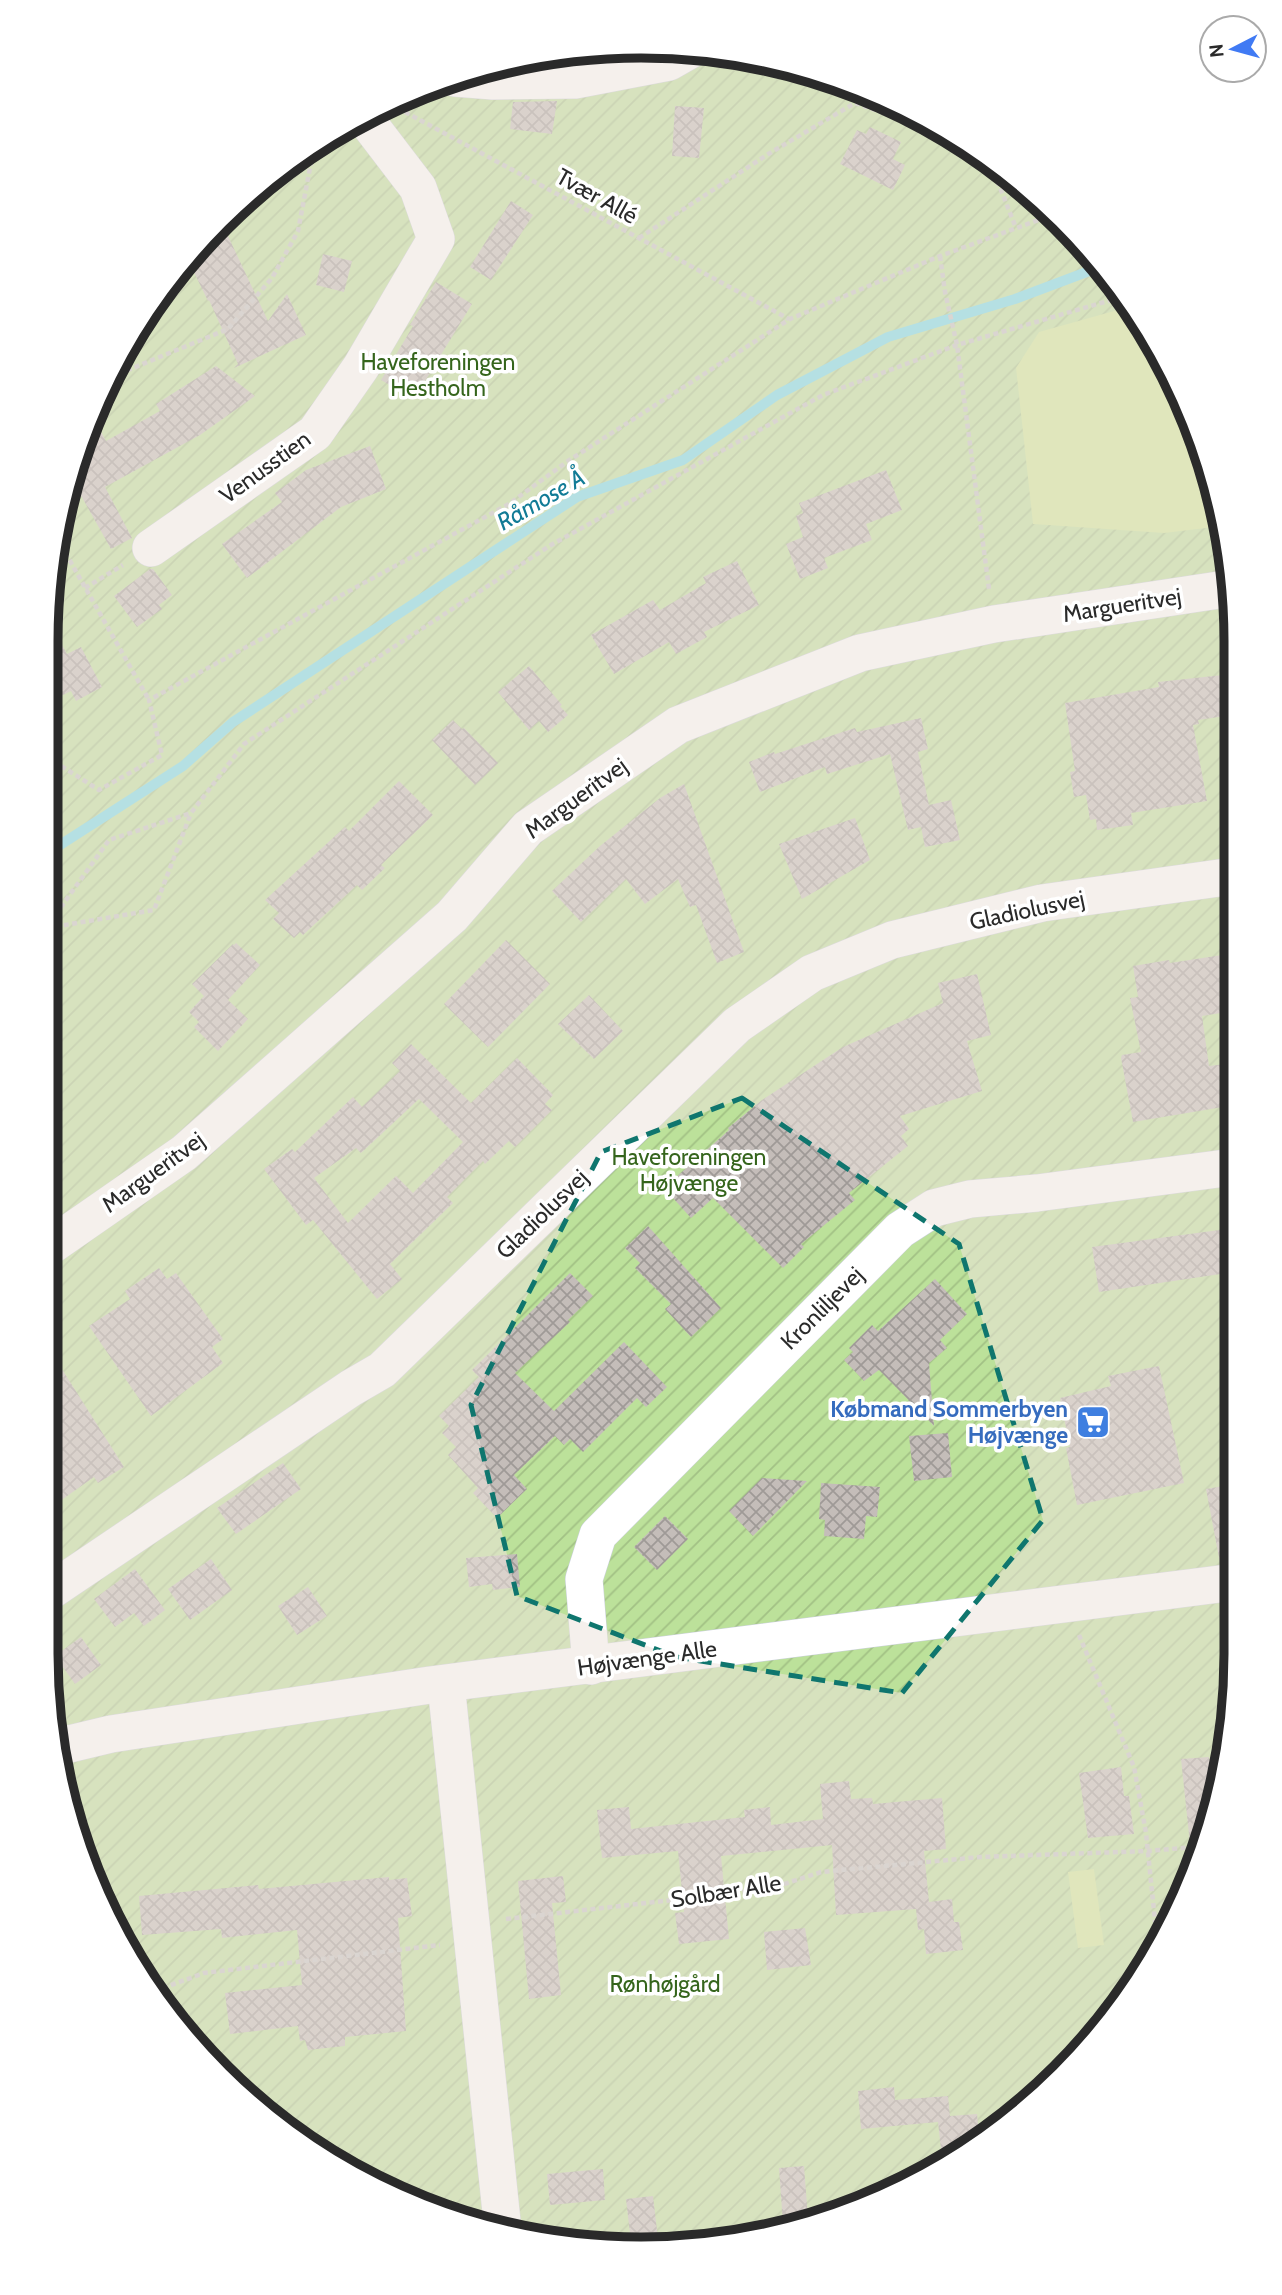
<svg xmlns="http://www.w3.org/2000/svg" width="1282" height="2295" viewBox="0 0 1282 2295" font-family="Cabin,sans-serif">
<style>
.garden{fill:url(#garden-furrows)}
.pitch{fill:#d0e896}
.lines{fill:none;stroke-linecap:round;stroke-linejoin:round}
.stream{stroke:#72dbeb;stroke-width:10}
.building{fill:url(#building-cross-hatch);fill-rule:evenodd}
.minor-casing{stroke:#cad0db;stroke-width:38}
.path{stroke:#c3c3c3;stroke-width:4.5;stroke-dasharray:5 3.5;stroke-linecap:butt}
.minor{stroke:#fff;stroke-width:37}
.marked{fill:none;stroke:#0f766e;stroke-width:5;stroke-dasharray:14 9;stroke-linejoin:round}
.labels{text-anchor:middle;stroke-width:7;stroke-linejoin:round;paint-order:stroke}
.street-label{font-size:23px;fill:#2a2a2a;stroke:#fff}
.park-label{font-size:23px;fill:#35651c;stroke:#fff}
.shop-label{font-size:23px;font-weight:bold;fill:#366cbe;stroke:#fff;text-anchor:end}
.water-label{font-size:24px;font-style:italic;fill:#117b96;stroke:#fff}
.rim{fill:none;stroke:#2a2a2a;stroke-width:9}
</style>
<defs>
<pattern id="garden-furrows" width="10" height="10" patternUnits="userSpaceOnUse" patternTransform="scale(1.75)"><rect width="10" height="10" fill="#bce19a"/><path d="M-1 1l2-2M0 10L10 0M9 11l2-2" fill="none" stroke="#a2c185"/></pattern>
<pattern id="building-cross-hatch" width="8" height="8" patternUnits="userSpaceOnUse" patternTransform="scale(1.75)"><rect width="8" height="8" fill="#c4bdb9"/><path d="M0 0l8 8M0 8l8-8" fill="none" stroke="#9f9a97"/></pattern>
</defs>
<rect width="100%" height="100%" fill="#ece3dc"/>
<path class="garden" d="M602,47L719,51L833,77L939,125L1062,220L1136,310L1205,449L1231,564L1235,1693L1205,1845L1157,1952L1033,2102L869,2204L680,2248L486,2229L310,2149L168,2016L77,1845L46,1654L47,602L66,486L125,343L194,248L279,168L378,107L487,66Z"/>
<g class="pitch">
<path d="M1132,306L1205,449L1223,526L1164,533L1033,524L1016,368L1039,332Z"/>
<path d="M1094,1869L1104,1945L1078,1948L1068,1872Z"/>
</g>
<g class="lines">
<path class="stream" d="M46,854L183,766L233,722L577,497L683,460L777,395L888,337L1015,299L1100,267"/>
</g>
<g class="building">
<path d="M566,53L564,59L524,60Z"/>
<path d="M557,101L552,134L510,129L513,102Z"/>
<path d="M675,106L704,108L699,158L672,156Z"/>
<path d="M870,127L901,142L893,159L905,165L893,190L840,164L857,130L866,134Z"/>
<path d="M511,201L533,215L491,280L470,267Z"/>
<path d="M228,236L268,321L287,294L306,335L234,368L238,364L209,300L208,301L187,258L189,255Z"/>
<path d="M323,254L352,261L344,292L316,285Z"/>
<path d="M436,282L472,304L414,399L381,380L413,326L410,325Z"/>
<path d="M216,366L255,396L200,435L105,487L132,538L111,549L70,476L94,419L106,441L160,411L156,404Z"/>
<path d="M370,446L386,489L341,507L247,578L222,544L282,502L275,493L306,470Z"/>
<path d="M886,470L902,510L866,524L872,540L824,558L828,568L800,579L786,544L803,537L796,516L803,513L799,503Z"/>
<path d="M737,561L759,605L704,632L707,637L676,654L669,642L614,674L591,635L653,600L660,610L706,583L703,577Z"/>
<path d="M150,569H153L172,595L159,605L162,609L137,627L114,596Z"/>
<path d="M47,618L67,654L81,647L102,687L76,701L71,691L47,703Z"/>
<path d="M529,666L562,705L560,706L568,715L548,732L539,721L529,730L498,692Z"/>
<path d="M1232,674V715L1198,720L1199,724L1193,725L1207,801L1131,813L1133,825L1097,830L1096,819L1090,820L1086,795L1074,797L1070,772L1075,771L1065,703L1159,687L1158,682Z"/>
<path d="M921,718L928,749L918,752L929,805L951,800L960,840L925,847L921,827L908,830L890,754L827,774L825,767L760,792L749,762L774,752L775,754L855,728L857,732Z"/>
<path d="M453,720L462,729L464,728L498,763L475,785L432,740Z"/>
<path d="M399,781L433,815L381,865L385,868L362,890L357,885L303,935L300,932L294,938L273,919L279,913L265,900L345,827L349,831Z"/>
<path d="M684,784L744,952L717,963L696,905L690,907L678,879L645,904L626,879L581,922L552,891L600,846L660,798Z"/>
<path d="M855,818L870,860L802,899L779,844Z"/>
<path d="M506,940L550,984L488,1047L444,1004Z"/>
<path d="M236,943L260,965L228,1000L248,1019L218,1051L194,1027L199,1022L189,1012L204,996L192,984L233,944L234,945Z"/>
<path d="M1222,955L1223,961L1228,960L1233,988V1011L1202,1016L1209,1066L1233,1063V1095L1222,1097L1223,1107L1133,1122L1121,1058L1122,1055L1141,1052L1130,998L1138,997L1133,966L1169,960L1170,963Z"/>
<path d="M977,974L991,1035L967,1041L982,1091L900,1116L909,1129L901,1136L908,1146L849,1193L855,1200L801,1244L804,1247L783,1268L713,1198L691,1218L664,1188L729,1130L728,1128L762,1100L843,1047L943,1003L938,983Z"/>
<path d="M589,995L623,1031L594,1059L558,1024Z"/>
<path d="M411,1044L471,1103L517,1058L553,1095L545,1104L552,1110L515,1147L509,1141L485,1164L483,1161L447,1197L453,1203L390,1264L402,1279L377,1299L313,1220L306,1225L264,1169L292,1149L295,1152L353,1097L362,1107L400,1071L392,1063ZM419,1099L463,1142L413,1193L396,1176L348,1223L314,1178L356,1148L361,1153Z"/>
<path d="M648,1226L721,1308L691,1337L665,1309L671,1304L635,1268L640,1263L625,1248Z"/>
<path d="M1227,1229H1234V1272L1099,1292L1092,1247Z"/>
<path d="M159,1268L167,1279L176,1273L223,1339L212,1347L223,1363L151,1416L89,1326L130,1299L125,1291Z"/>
<path d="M570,1273L593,1296L568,1320L570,1322L515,1373L554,1411L624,1342L667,1387L646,1407L637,1398L583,1452L570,1439L564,1445L555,1436L514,1475L527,1489L497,1518L473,1493L478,1488L448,1455L456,1447L442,1433L449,1426L439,1416L479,1377L472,1370Z"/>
<path d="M935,1279L967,1314L940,1340L947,1348L929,1363L934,1426L879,1370L864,1381L844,1360L853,1352L849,1348L872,1325L878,1331Z"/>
<path d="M46,1344L124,1467L98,1483L94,1477L46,1511Z"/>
<path d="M1159,1366L1184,1483L1077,1505L1066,1448L1070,1447L1060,1398L1111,1386L1108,1376Z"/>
<path d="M948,1433L952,1477L914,1481L909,1436Z"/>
<path d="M283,1463L301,1489L236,1534L217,1508Z"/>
<path d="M762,1478L807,1481L753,1536L729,1511Z"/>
<path d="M821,1483L880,1487L877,1517L866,1516L864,1539L824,1536L825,1520L819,1519Z"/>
<path d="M1235,1484V1561L1220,1563L1206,1489Z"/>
<path d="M665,1516L688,1539L657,1570L634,1547Z"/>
<path d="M517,1554L520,1587L493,1590L492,1584L469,1587L466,1558Z"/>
<path d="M211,1559L232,1590L190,1620L168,1589Z"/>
<path d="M135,1569L165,1610L144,1626L134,1613L115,1627L94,1599Z"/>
<path d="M308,1587L327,1616L297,1635L278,1606Z"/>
<path d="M81,1637L101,1665L75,1684L55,1656Z"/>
<path d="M1209,1757V1759L1222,1757L1205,1845L1193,1872L1181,1759Z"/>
<path d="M1121,1767L1124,1796H1129L1134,1834L1088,1838L1079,1773Z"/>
<path d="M849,1781L851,1799L872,1798L873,1804L942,1798L946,1849L924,1851L929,1902L952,1899L954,1922H959L963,1950L926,1954L924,1929L918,1930L916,1909L836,1915L832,1845L721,1856L729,1939L679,1944L675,1913L684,1912L678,1851L602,1858L597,1810L629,1807L631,1829L745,1817L744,1810L770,1807L771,1825L823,1819L820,1784Z"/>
<path d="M563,1876L566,1902L552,1903L561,1995L529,1999L518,1881Z"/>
<path d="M389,1877V1880L407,1878L412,1916L398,1918L406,2031L345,2037V2046L308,2050L305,2040L300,2041L298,2026L230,2034L225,1993L302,1985L297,1930L222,1938L221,1929L142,1935L139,1896L258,1885L259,1889Z"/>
<path d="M805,1928L811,1965L767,1970L764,1932Z"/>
<path d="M894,2087L895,2100L948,2096L950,2116L977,2114L979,2135L942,2159L938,2122L861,2129L858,2091Z"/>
<path d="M804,2166L808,2218L783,2224L779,2168Z"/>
<path d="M603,2169L605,2200L550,2205L547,2174Z"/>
<path d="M653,2196L658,2239L631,2242L626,2199Z"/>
</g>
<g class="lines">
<g class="minor-casing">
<g id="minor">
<path d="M455,78L493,81L575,80L669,62L690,50"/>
<path d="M151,548L315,433L361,367L436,239L418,188L363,116"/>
<path d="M46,1249L184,1153L452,916L528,828L678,725L860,653L994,624L1232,588"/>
<path d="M46,1594L351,1388L382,1370L737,1025L812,973L892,940L1042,903L1233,876"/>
<path d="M591,1666L584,1579L598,1535L900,1230L934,1208L970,1199L1037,1193L1233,1167"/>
<path d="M446,1684L503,2231"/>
<path d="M61,1746L111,1734L430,1685L1235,1582"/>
</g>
</g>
<g class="path">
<path d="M405,112L789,319"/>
<path d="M991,165L1016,228"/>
<path d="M639,238L770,153L855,103L905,120H926"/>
<path d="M940,256L945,292L957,345L989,589"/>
<path d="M111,377L228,329L272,278L298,231L314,147"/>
<path d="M57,538L149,700"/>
<path d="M85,588L123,565"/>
<path d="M47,757L99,790L162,755L149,700L509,504L568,461L790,319L940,256L1055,214"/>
<path d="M46,928L109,840L191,813L244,744L551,545L823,395L957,345L1125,296"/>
<path d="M47,928L154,910L191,813"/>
<path d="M1079,1635L1134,1767L1146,1833L1158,1950"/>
<path d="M506,1919L769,1889L821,1872L980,1857L1148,1851L1205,1846"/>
<path d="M155,1991L204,1973L440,1945"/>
<path d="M759,2230L786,2223"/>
</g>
<use href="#minor" class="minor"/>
</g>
<path d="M0 0H1282V2295H0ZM742,1098L959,1244L1043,1520L902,1693L676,1657L517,1596L471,1405L601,1152Z" fill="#ece3dc" fill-opacity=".55" fill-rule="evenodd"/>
<path class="marked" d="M742,1098L959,1244L1043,1520L902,1693L676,1657L517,1596L471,1405L601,1152Z"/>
<defs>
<g id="supermarket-square" transform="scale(1.75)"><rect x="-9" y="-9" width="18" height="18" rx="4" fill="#3f7fe0" stroke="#fff"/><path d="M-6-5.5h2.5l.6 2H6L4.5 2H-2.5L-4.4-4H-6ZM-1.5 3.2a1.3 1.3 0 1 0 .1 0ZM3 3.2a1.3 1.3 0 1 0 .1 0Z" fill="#fff"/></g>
</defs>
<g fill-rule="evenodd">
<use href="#supermarket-square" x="1093" y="1422"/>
</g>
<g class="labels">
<g class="street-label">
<text transform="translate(597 196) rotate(29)" y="8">Tvær Allé</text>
<text transform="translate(265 467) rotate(-36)" y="8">Venusstien</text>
<text transform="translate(1122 605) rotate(-9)" y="8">Margueritvej</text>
<text transform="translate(576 798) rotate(-36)" y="8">Margueritvej</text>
<text transform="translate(1027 910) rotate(-12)" y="8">Gladiolusvej</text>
<text transform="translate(153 1172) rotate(-36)" y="8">Margueritvej</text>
<text transform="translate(542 1214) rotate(-44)" y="8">Gladiolusvej</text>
<text transform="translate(822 1308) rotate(-45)" y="8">Kronliljevej</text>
<text transform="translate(647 1658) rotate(-8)" y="8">Højvænge Alle</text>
<text transform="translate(726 1891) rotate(-9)" y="8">Solbær Alle</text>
</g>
<g class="park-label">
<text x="438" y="370">Haveforeningen<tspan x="438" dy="26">Hestholm</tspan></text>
<text x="689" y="1165">Haveforeningen<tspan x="689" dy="26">Højvænge</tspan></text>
<text x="665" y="1992">Rønhøjgård</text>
</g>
<g class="shop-label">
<text x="1068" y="1417">Købmand Sommerbyen<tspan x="1068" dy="26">Højvænge</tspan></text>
</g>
<g class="water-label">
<text transform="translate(541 500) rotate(-30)" y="8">Råmose Å</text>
</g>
</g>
<path d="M0 0H1282V2295H0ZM641 58H641A583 583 0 0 1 1224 641V1654A583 583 0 0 1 641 2237H641A583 583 0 0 1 58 1654V641A583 583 0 0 1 641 58Z" fill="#fff" fill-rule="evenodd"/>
<path class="rim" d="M641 58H641A583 583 0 0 1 1224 641V1654A583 583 0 0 1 641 2237H641A583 583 0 0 1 58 1654V641A583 583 0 0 1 641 58Z"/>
<g transform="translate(1233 49) rotate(264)"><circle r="33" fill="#ffffff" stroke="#aaaaaa" stroke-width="2"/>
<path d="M0-5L12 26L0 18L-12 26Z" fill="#407af4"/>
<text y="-10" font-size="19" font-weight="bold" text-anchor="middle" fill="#2a2a2a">N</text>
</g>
</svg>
